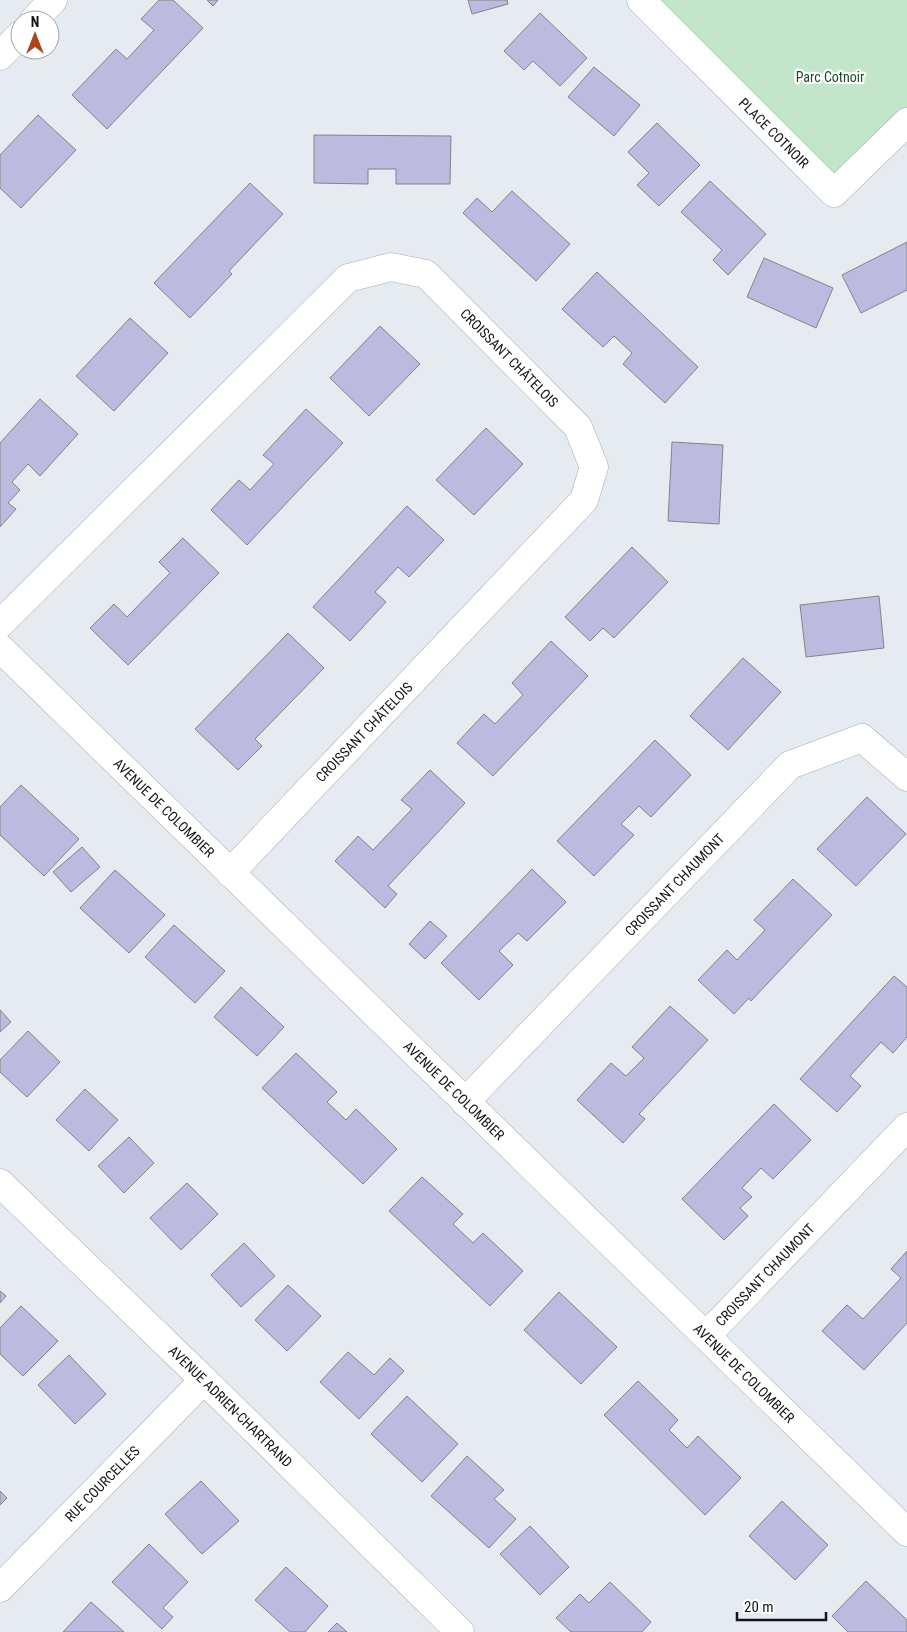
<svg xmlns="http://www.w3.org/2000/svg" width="907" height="1632" viewBox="0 0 907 1632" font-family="'Roboto Condensed',sans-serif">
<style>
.green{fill:#c3e5ca}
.building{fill:#bcbadf;stroke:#84838a}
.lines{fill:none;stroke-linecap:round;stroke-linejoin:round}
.minor-casing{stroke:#a9aeb3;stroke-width:29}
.minor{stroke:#fff;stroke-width:28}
.labels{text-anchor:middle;stroke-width:4.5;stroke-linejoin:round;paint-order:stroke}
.park-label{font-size:14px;fill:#184d2a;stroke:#fff}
.street-label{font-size:14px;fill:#131416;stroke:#fff}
</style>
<rect width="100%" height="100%" fill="#e6ebf1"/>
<path class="green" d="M648,0H907V125L838,194Z"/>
<g class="building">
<path d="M159,0H173L203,28L107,129L72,95L116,49L127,59L154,30L141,19Z"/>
<path d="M207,0H218L213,6Z"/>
<path d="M468,0H507L508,4L472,14Z"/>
<path d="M540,13L587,58L560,86L533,61L524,70L504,51Z"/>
<path d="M594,67L640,105L614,136L568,97Z"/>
<path d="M38,115L76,150L21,208L0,188V155Z"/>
<path d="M657,123L700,165L659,206L637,185L649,173L628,152Z"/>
<path d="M314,135L451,136L450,184H396V169H368V184L314,183Z"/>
<path d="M710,181L766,234L728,275L713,260L722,250L681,212Z"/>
<path d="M250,183L283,214L229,271L232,274L190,318L154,283Z"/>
<path d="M512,191L570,244L536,281L463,213L477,198L492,212Z"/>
<path d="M907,242V290L861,313L842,275Z"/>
<path d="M764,258L833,288L816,328L747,297Z"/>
<path d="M597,272L698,367L665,403L623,364L632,353L614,336L603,347L562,309Z"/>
<path d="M130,318L168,353L114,411L76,376Z"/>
<path d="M380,326L420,364L369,416L330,378Z"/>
<path d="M40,399L78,434L40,476L28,464L12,482L20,490L8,503L16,509L0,527V443Z"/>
<path d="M306,409L343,443L247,545L211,510L239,480L250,490L274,464L263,455Z"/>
<path d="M486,428L523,464L474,515L436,480Z"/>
<path d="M672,442L723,445L719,524L668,521Z"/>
<path d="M407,506L444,540L409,577L398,567L375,592L386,602L350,641L313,607Z"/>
<path d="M183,538L219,573L128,665L90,628L114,604L127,617L170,573L159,562Z"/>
<path d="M632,547L668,582L614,638L603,628L590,641L565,617Z"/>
<path d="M879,596L884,648L806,657L800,605Z"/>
<path d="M288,633L324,668L255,739L262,746L238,770L195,729Z"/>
<path d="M551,641L588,676L493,776L457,743L484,714L495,724L523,695L512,683Z"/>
<path d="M743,658L781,692L728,750L690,716Z"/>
<path d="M655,740L691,775L651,817L639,806L621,824L634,835L594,876L557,841Z"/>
<path d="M430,770L465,803L388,886L397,894L385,908L335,861L358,836L373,850L412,809L401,800Z"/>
<path d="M21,785L79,839L44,876L0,835V807Z"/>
<path d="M867,797L906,834L856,886L817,849Z"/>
<path d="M82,847L100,867L71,892L53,872Z"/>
<path d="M532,869L566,902L527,941L518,933L499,951L513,965L479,1000L441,963Z"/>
<path d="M115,870L165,915L129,953L80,908Z"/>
<path d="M793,879L832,915L751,1001L749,998L734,1014L698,980L727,950L737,960L765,930L754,920Z"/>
<path d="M430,921L447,936L425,959L409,944Z"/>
<path d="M174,925L225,971L195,1003L145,957Z"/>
<path d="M894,976L907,987V1037L893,1053L881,1042L850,1076L861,1086L837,1112L800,1079Z"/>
<path d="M241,987L284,1027L257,1056L214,1017Z"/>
<path d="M670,1006L708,1040L639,1114L645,1119L623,1143L577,1100L611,1063L626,1076L644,1058L632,1047Z"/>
<path d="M0,1010L11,1022L0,1032Z"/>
<path d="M28,1031L60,1062L27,1097L0,1072V1060Z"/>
<path d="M296,1053L337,1092L327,1102L346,1120L356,1109L397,1149L363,1184L262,1088Z"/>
<path d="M85,1089L118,1120L89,1151L56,1120Z"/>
<path d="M774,1104L811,1140L773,1179L761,1168L742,1188L752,1197L740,1208L748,1216L724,1240L682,1199Z"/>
<path d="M129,1137L154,1163L124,1193L98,1166Z"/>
<path d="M422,1177L463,1214L453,1224L473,1243L483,1233L523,1271L490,1306L389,1211Z"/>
<path d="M187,1183L218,1214L181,1250L150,1218Z"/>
<path d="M244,1243L275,1276L241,1307L211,1275Z"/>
<path d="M907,1251V1323L864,1370L822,1331L847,1305L863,1319L901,1278L891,1269Z"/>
<path d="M288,1285L321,1316L287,1351L255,1320Z"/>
<path d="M0,1291L6,1296L0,1303Z"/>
<path d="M559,1292L617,1347L581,1384L524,1330Z"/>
<path d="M21,1306L58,1341L23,1376L0,1354V1328Z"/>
<path d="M348,1352L374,1375L390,1358L404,1371L359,1419L320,1382Z"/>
<path d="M69,1355L106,1394L75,1424L38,1385Z"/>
<path d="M638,1381L678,1420L669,1430L687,1448L698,1436L741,1478L705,1515L604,1415Z"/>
<path d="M407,1396L458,1444L422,1482L371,1434Z"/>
<path d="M467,1456L504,1490L494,1499L516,1519L489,1548L431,1496Z"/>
<path d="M201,1481L239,1521L202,1554L165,1514Z"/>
<path d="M0,1491L7,1498L0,1505Z"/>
<path d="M782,1501L828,1545L795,1580L749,1536Z"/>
<path d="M530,1526L569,1567L540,1595L500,1554Z"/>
<path d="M149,1544L188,1582L163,1608L173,1617L162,1629L112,1582Z"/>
<path d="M286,1567L328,1606L305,1632H290L255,1600Z"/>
<path d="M866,1581L907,1620V1632H848L832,1616Z"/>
<path d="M610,1582L651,1622L642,1632H571L556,1618L580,1594L589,1603Z"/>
<path d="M91,1602L124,1632H63Z"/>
<path d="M337,1623L347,1632H328Z"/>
</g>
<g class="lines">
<g class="minor-casing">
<g id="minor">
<path id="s1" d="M641,0L834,193L907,122"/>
<path d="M34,20L53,0"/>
<path d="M0,56L20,35"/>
<path id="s2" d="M0,624L348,278L391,267L426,274L578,427L594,467L584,500L230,873"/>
<path id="s3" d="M0,648L907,1532"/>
<path id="s4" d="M465,1102L790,765L862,738L907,777"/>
<path id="s5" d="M0,1183L204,1380L460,1632"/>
<path id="s6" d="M706,1336L907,1127"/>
<path id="s7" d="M0,1588L204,1380"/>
</g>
</g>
<use href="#minor" class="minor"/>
</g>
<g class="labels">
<g class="park-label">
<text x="830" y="82">Parc Cotnoir</text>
</g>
<g class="street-label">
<text dy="5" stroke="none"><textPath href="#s1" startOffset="188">PLACE COTNOIR</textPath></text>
<text dy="5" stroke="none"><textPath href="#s2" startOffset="689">CROISSANT CHÂTELOIS</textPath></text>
<text transform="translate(364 732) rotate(-46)" y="5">CROISSANT CHÂTELOIS</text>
<text dy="5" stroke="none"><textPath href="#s3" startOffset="229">AVENUE DE COLOMBIER</textPath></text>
<text dy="5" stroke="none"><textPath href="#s4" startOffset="302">CROISSANT CHAUMONT</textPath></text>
<text dy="5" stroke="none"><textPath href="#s3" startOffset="634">AVENUE DE COLOMBIER</textPath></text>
<text dy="5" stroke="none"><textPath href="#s6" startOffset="85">CROISSANT CHAUMONT</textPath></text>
<text dy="5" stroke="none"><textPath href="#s3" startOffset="1039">AVENUE DE COLOMBIER</textPath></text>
<text dy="5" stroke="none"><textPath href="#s5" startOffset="321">AVENUE ADRIEN-CHARTRAND</textPath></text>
<text dy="5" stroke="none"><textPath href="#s7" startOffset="146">RUE COURCELLES</textPath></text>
</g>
</g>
<g transform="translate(35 35)"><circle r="24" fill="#ffffff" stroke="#a1a1a2"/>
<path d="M0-4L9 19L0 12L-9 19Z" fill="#ac4520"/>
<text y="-8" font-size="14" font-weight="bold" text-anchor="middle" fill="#131416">N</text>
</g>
<path d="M737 1612v8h89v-8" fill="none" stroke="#131416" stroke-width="2.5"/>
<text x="744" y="1612" font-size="15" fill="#131416" stroke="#ffffff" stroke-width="4" paint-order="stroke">20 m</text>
</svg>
